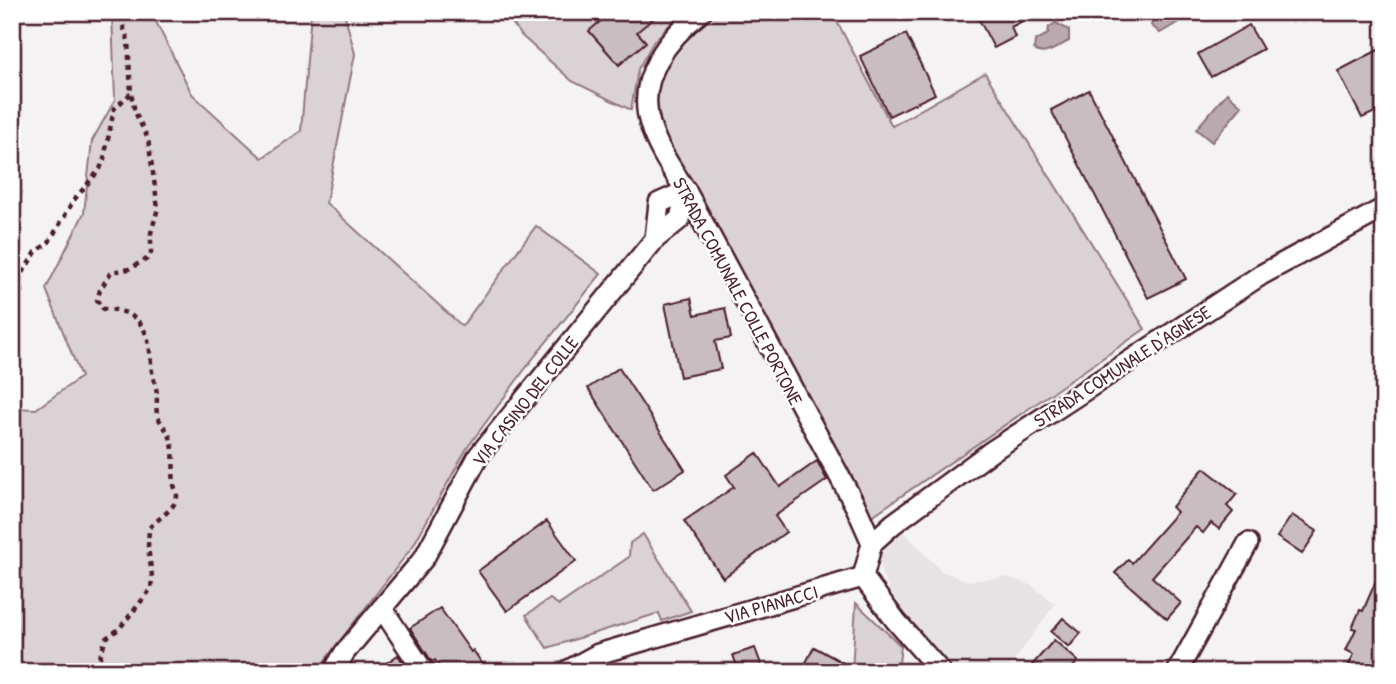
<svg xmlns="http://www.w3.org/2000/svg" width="1396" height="684" viewBox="0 0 1396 684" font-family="'Patrick Hand',sans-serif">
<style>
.built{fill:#e7e2e3}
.green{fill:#dbd2d5;stroke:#927880;stroke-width:2}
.water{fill:#baa9ae;stroke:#8d727a;stroke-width:2}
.building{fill:#cabdc1;stroke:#4a1f2b;stroke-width:2}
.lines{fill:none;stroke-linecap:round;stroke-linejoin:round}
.street-casing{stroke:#4a1f2b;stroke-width:24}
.path{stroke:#4a1f2b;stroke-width:4.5;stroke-dasharray:5 5;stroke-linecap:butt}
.street{stroke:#fff;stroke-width:19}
.labels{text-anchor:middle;stroke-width:5;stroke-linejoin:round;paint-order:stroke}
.street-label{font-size:19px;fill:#4a1f2b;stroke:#fff}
</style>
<rect width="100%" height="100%" fill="#f4f2f2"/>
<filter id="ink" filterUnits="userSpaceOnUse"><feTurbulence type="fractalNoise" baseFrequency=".0143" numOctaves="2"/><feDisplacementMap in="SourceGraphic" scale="14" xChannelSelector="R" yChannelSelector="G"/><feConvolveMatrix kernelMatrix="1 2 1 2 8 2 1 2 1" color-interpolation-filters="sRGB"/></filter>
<g filter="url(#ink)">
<path class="built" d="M901,529L941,571L968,581L1007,577L1032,586L1055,604L1006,672H964L946,660L909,619L890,591L882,574L880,555L890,540Z"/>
<g class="green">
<path d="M112,12H155L156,22L192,94L262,158L301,131L311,13L344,12L355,54L326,203L462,326L536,226L601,274L531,361L467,448L413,546L316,672H12V408L36,409L81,377L46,289L84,213L92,141L115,100Z"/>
<path d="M504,12H682L654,41L638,69L631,110L572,81L522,36Z"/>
<path d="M717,12H832L892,126L985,73L1145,329L872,516L662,135C660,125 654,112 655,102C657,65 686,31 717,12Z"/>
<path d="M643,534L691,611L662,621L659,613L547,648L526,615L550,599L559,605L629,557L630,543Z"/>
<path d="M856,603L901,646L898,672H852Z"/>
</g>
<g class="water">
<path d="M1157,12H1196L1160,33L1151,25L1153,21L1150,16Z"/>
<path d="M1056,23L1069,30V41C1058,46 1043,59 1034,49L1035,41L1048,34L1049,27Z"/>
<path d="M1227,93L1242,106L1212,142L1196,129Z"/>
</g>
<g class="building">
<path d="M611,12H661L637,32L646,42L619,65L589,31Z"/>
<path d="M975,12H1039L1011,27L1015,37L994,48Z"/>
<path d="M1249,25L1263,49L1211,77L1198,54Z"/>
<path d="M906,34L935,94L889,116L860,56Z"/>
<path d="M1384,47V108L1362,118L1338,71Z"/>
<path d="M1089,90L1186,279L1148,298L1051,110Z"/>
<path d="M691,298L695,315L725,308L731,338L715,341L721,369L680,377L665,304Z"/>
<path d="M619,368L685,470L653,490L588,388Z"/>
<path d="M757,453L780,487L817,461L827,480L775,516L786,532L723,578L684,521L734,487L726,475Z"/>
<path d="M1204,468L1237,494L1227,506L1233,512L1219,529L1211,523L1203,533L1196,527L1152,577L1181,603L1167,619L1115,573L1128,560L1132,563L1177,512L1172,507Z"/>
<path d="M1292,515L1317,531L1302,554L1277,537Z"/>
<path d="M547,521L576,561L507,611L478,571Z"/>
<path d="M1384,562V672H1366L1349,664L1354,654L1346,650L1356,629L1352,628L1360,610L1363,611Z"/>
<path d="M440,608L471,652L473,650L488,672H440L442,670L435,660L432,662L410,628Z"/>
<path d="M1063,618L1081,633L1069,647L1051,632Z"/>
<path d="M1054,640L1078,661L1069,672H1026Z"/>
<path d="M814,647L860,672H801Z"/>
<path d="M755,648L762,667L747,672H739L733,655Z"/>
<path d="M398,655L409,672H374Z"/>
</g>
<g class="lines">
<g class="street-casing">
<g id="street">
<path d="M701,12C668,38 636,78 650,124C657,148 672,169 686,191L856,507L872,543L863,577"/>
<path d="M655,239L659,203L686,191"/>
<path d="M872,543L893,524L992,451L1261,275L1384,208"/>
<path d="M863,577L896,621L941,672"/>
<path d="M382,608L424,672"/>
<path d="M333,672L345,652L424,558L479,455L655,239L680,219L686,191"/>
<path d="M565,672L598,654L863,577"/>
<path d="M1177,672L1248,543"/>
</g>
</g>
<g class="path">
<path d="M12,310L18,301L21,292L20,280L25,269L36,252L49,242L74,200L100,169L104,159L114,109L131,93"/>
<path d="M86,672L99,660L106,638L119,629L151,589L152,576L148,547L149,528C157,519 176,509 177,496C177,492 175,489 174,485C172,469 176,453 170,437C167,429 159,422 157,414C156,409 157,402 157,397C157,386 152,376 151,365C150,332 141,309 103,309L97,300L100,290L111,272L129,269L147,259L151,253V233L158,208L148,139L135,112L131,93L128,40L118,12"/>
</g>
<use href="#street" class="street"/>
</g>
</g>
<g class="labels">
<g class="street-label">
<text transform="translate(738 291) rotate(62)" y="7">STRADA COMUNALE COLLE PORTONE</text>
<text transform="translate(1122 366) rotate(-33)" y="7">STRADA COMUNALE D'AGNESE</text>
<text transform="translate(525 401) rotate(-52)" y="7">VIA CASINO DEL COLLE</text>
<text transform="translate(771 604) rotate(-16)" y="7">VIA PIANACCI</text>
</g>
</g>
<rect width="1396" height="684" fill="none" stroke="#fff" stroke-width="42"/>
<rect x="21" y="21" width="1354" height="642" fill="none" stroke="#4a1f2b" stroke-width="2.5" filter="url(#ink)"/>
</svg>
